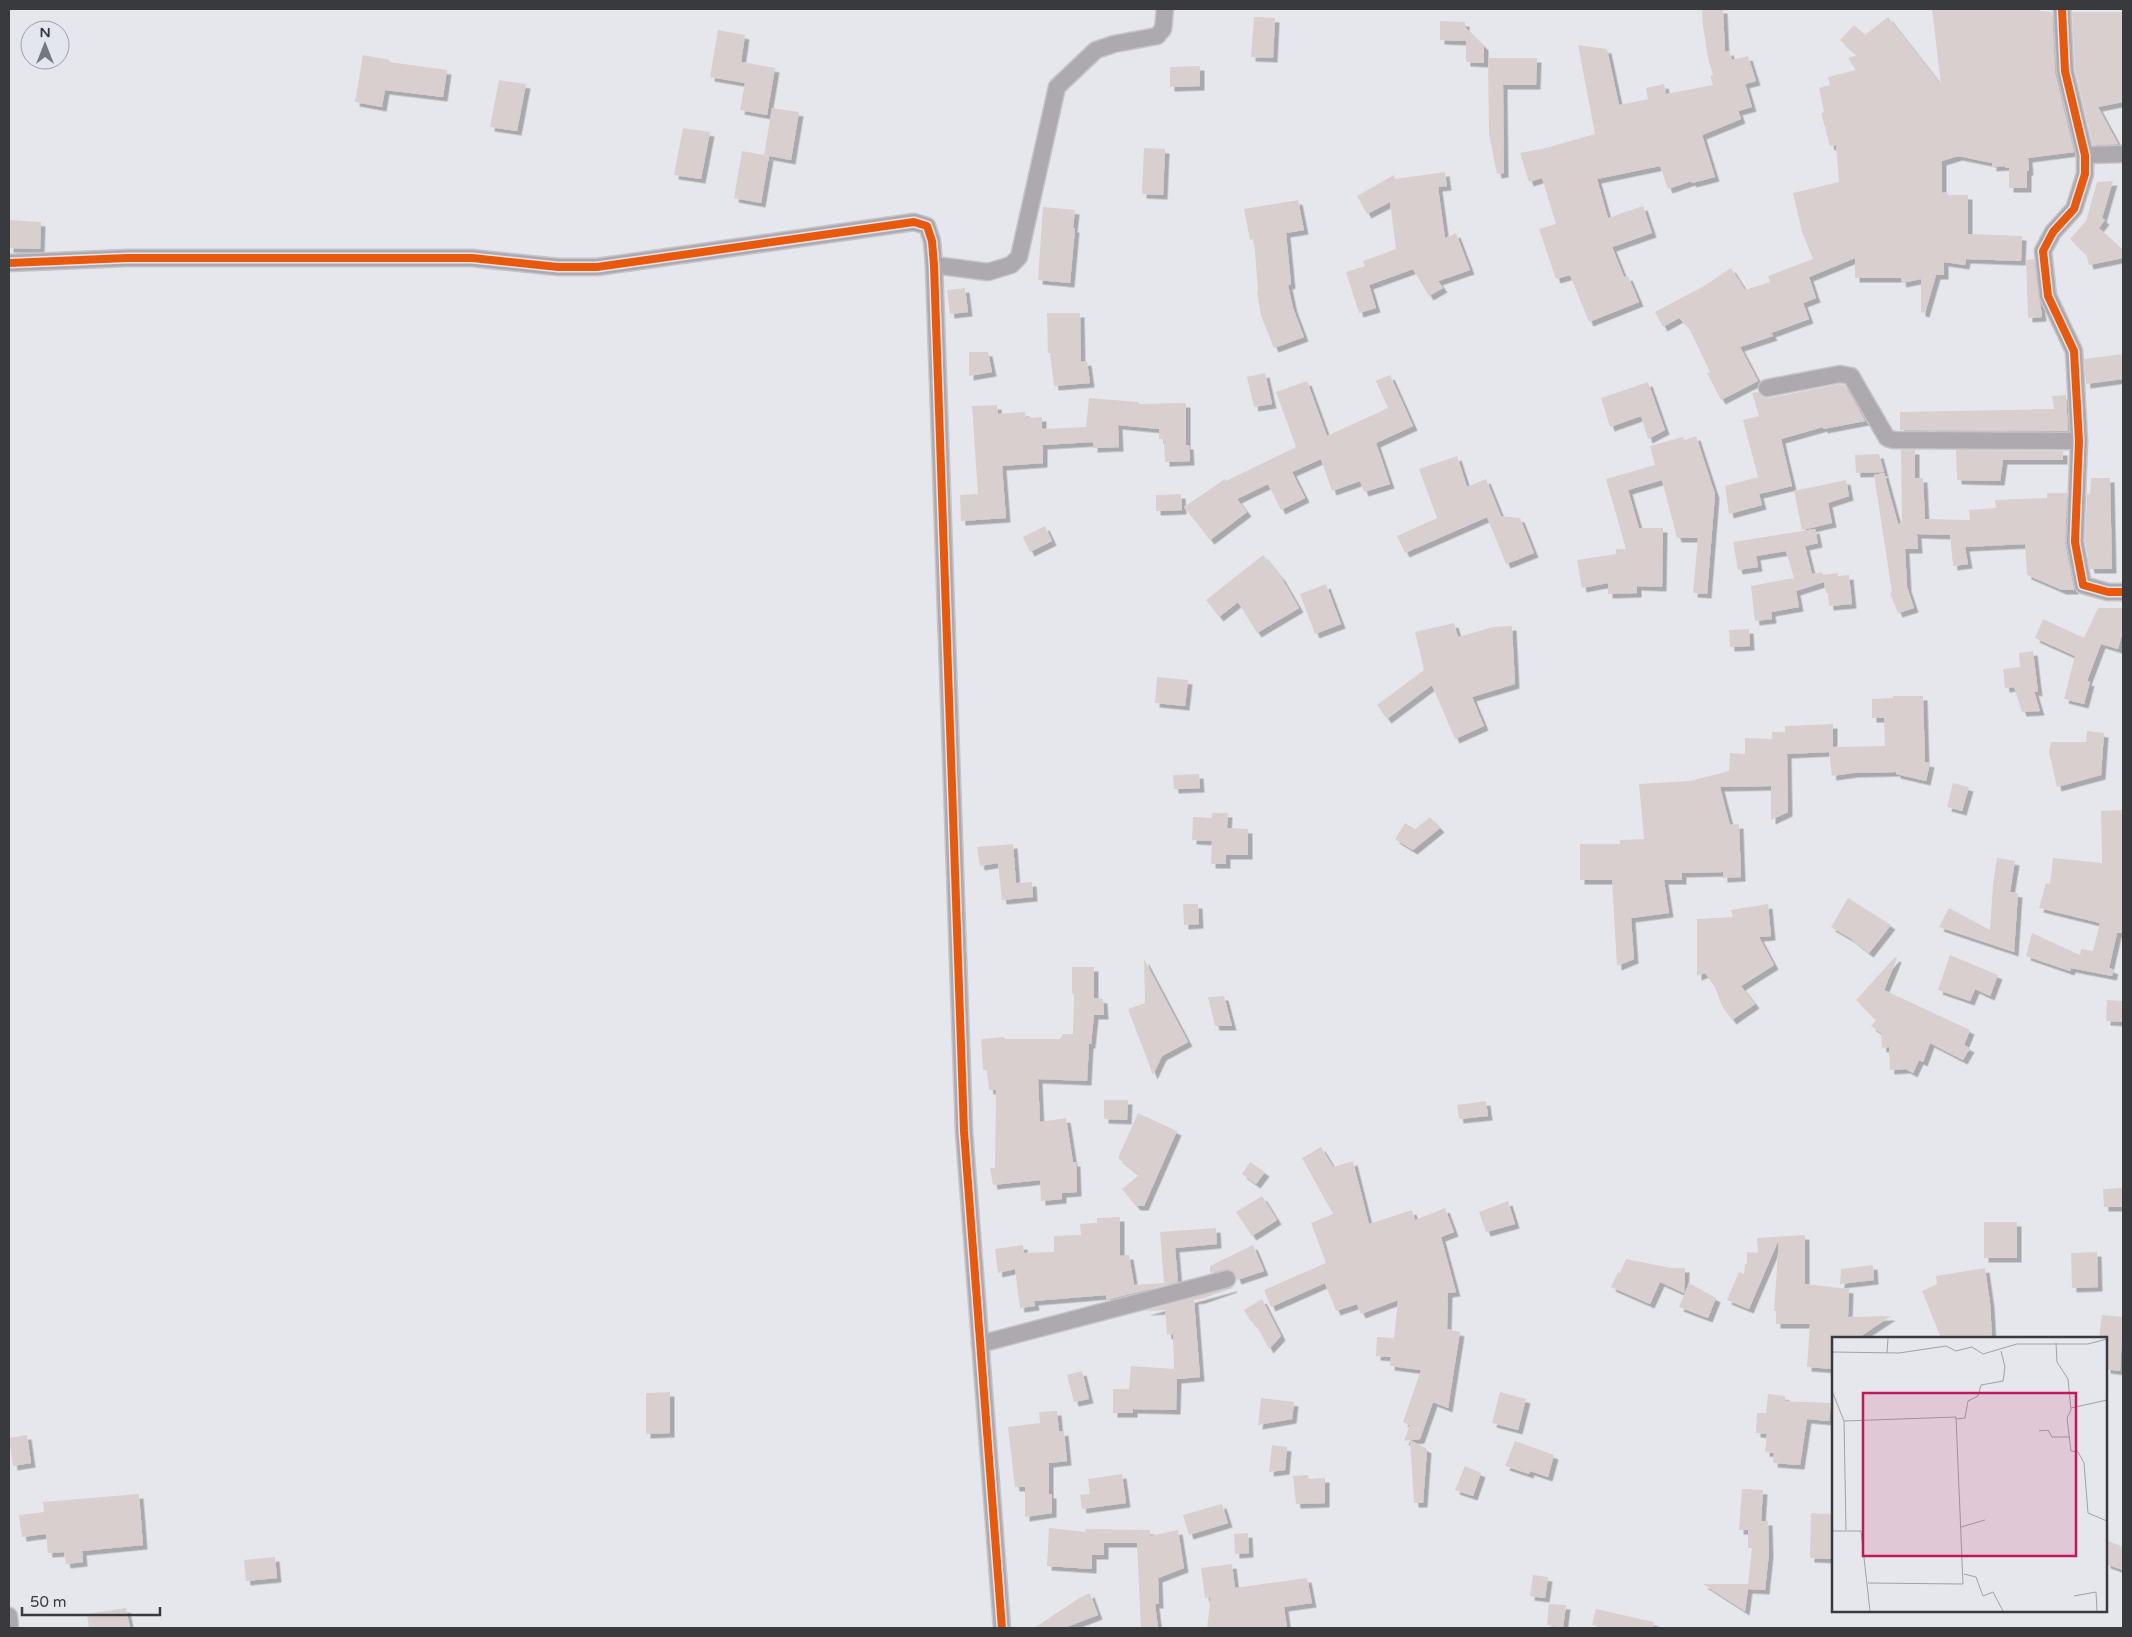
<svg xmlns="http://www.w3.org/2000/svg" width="2132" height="1637" viewBox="0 0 2132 1637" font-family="'Varela Round',sans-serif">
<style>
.building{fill:#dacfcf;filter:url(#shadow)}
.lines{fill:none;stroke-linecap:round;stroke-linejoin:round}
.minor-casing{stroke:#c4c5c8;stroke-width:19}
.minor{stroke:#ada9af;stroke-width:16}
.cycleway-casing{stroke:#e3e5ef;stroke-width:11}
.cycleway{stroke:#e8590c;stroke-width:8}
.inset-road{fill:none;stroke:#a1a2a6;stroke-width:1}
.view{fill:#c2185b;fill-opacity:0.15;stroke:#c2185b;stroke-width:2.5}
.inset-edge{fill:none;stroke:#393a3e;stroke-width:2.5}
</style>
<defs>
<filter id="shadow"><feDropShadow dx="4.5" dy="4.5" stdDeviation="0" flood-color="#0004"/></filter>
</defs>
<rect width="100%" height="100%" fill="#e6e7ec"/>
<g class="building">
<path d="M1702,9H1723L1725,52L1729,51L1732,60L1748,56L1756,81L1745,84L1752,107L1738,111L1741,119L1702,135L1715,177L1692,183L1691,181L1668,189L1660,166L1597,179L1608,218L1643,206L1652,233L1612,247L1624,277L1628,276L1639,302L1589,322L1570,275L1556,279L1539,229L1556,224L1542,178L1529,182L1520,153L1546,148L1595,134L1578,45L1607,49L1619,105L1648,99L1646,88L1664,84L1666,94L1713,85L1710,76L1713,75L1708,58L1703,26Z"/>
<path d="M1932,9H2040V11L2052,12L2055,73L2074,152L2028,158L2029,171H2027V188H2009V168H2005V166L1992,167V163L1958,156L1942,161V193L1947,192L1948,195H1968V234L2022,236L2021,261L1966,259L1965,265L1944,262V275H1936L1925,313L1921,312V279L1902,283L1901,278H1855V258L1809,277L1816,298L1803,303L1809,319L1771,333L1773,336L1740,347L1758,381L1721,400L1707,373L1710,372L1689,328L1679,318L1663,327L1655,312L1704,286L1731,268L1745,290L1770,282L1768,276L1813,259L1802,232L1793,193L1839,182L1836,145L1830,146L1821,113L1824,112L1819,88L1830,85L1828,77L1856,70L1848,58L1857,55L1840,40L1854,25L1865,35L1888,17L1941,85Z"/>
<path d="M2072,12H2123V102L2098,107L2118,144L2093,145L2075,70Z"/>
<path d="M1254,17L1275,18L1273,58L1251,57Z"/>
<path d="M1440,21L1465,22V27L1484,46V63L1466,62V41L1440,40Z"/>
<path d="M718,30L745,35L741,62L775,68L767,115L740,110L745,83L710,77Z"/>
<path d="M363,55L390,60L389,62L447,70L443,97L385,90L382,107L355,102Z"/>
<path d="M1488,58H1537L1536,85H1503L1504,173L1497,174L1489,134Z"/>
<path d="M1200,66V86L1170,87V67Z"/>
<path d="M499,80L526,84L517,131L490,127Z"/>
<path d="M772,108L799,112L791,160L764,155Z"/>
<path d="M683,128L710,132L701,179L674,175Z"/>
<path d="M1144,148L1165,149L1163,195L1142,194Z"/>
<path d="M742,151L769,156L761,203L734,198Z"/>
<path d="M1445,172L1447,186L1438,187L1445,238L1456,233L1470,270L1438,281L1443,288L1429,296L1413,269L1369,285L1376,308L1359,313L1346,272L1365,266L1363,261L1396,249L1390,202L1367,214L1357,196L1394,175L1395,179Z"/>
<path d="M2113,181L2102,218L2105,220L2099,228L2123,250V258L2089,265L2086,254L2070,239L2086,221L2097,182Z"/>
<path d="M1298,200L1304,230L1286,233L1291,284L1288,285L1293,308L1304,337L1274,348L1261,316L1257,292L1258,291L1254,239L1250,240L1244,209Z"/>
<path d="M1043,207L1075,210L1073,228H1075L1070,283L1038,280Z"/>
<path d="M9,220L41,222L40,249L9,248Z"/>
<path d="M2034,259L2042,317L2028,318L2026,260Z"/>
<path d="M965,288L968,312L950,314L947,290Z"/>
<path d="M1047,313H1080L1081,362L1087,361L1090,383L1054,386L1050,353H1048Z"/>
<path d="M969,352H988L992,372L969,376Z"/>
<path d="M2123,354V379L2086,384L2084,359Z"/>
<path d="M1265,373L1272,404L1254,407L1247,377Z"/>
<path d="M1390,375L1413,426L1376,443L1390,484L1364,492L1360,481L1332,491L1321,459L1292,472L1305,498L1281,510L1268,484L1237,499L1247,512L1210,540L1184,507L1225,479L1226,481L1296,447L1276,392L1307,381L1327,436L1388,408L1376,381Z"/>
<path d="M1648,382L1665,430L1648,439L1641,416L1610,427L1601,398Z"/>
<path d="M1840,384L1845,385L1865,421L1823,429V427L1781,439L1792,486L1759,494L1762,505L1729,514L1725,486L1758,477L1743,420L1759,416L1752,393L1758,392L1763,397L1769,398Z"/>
<path d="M2066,395L2068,431L1900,430V412L2054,409L2052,396Z"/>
<path d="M1089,398L1139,402V404L1186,403V445H1189L1190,461L1165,462L1164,439H1159V429L1118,425L1119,447L1093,448V442L1043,445V463L1002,466L1006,518L961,521L960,495L978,494L972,406L997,405L998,414L1025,412L1026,418L1042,417V429L1086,427Z"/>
<path d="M1696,436L1715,494L1707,594L1693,593L1698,538H1677L1662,480L1628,490L1639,528H1663L1662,587L1637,586V593L1608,594V583L1582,588L1577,560L1616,554V549H1626L1606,479L1655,465L1650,446L1683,437L1684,440Z"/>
<path d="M1901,450H1915V478H1923L1925,519L1970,520L1969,510L1996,508L1995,500L2047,498V493H2067L2065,544L2074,590H2062L2027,575L2025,544L1965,547L1968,564L1953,566L1950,535L1917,534L1918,549H1905L1907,587L1914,608L1898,613L1890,593L1892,592L1874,475L1884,473L1898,524L1902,523Z"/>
<path d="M1956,450L2063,451V460H2003L2000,481L1957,480Z"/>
<path d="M1879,454L1884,472L1856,473L1855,455Z"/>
<path d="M1457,456L1467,487L1486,479L1501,516L1520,518L1534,553L1506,564L1487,517L1405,553L1397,536L1437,518L1419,469Z"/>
<path d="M2091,478H2110L2112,569H2090L2085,541L2087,494H2090Z"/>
<path d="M1846,480L1849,496L1828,503L1832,523L1802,530L1794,491Z"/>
<path d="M1181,494L1182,510L1156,511V495Z"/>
<path d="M1045,526L1052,541L1030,552L1023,537Z"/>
<path d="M1815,529L1818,543L1805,546L1812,574L1822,572L1823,575L1838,573V576L1849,575L1852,604L1829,606L1828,593H1826L1824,582L1796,591L1799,607L1771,612L1772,619L1755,621L1751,586L1794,578L1786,551L1756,556L1758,567L1738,570L1733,542Z"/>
<path d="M1263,555L1281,577L1299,608L1257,633L1238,602L1219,617L1206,600Z"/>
<path d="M1326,584L1341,624L1315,634L1300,594Z"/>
<path d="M2098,608H2123V631L2118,649L2101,644L2087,681L2090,682L2084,704L2064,699L2075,656L2035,638L2043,619L2084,638Z"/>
<path d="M1454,623L1458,637L1493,627L1512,626L1515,684L1472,697L1484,726L1455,739L1432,685L1387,719L1377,705L1424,670L1415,632Z"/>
<path d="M1749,629L1750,646L1730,647L1729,630Z"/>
<path d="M2033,651L2038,692L2034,691L2040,711L2022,712L2014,687L2005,688L2003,669L2020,667L2019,653Z"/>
<path d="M1157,677L1188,680L1185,706L1155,703Z"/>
<path d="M1893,696H1923L1925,762L1930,763L1926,781L1896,774V772L1853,773L1832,776L1829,752L1787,754L1788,812L1771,820V786L1720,787L1730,825L1739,824L1741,877L1723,878V872L1682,873V880H1664L1669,913L1631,918L1634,959L1617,966L1612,880H1580V844H1620V840L1644,839L1639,784L1690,781L1729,771L1730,753L1745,754V738L1772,739V732H1785V726L1833,724V747L1885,746L1884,718H1872V699L1893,698Z"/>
<path d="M2087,731L2104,733L2101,775L2057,787L2049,752L2051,742H2086Z"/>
<path d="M1199,774L1200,788L1174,789L1173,775Z"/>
<path d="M1953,783L1969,787L1962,811L1947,807Z"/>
<path d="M2123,810V933H2117L2109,968L2114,970L2112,976L2071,968L2070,971L2026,956L2032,933L2080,955L2081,949L2093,951L2100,923L2039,908L2046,883L2050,884L2053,858L2102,863L2101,811Z"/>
<path d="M1212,813H1228L1227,828L1248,829V855H1226V864H1211L1212,841L1192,840L1193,817L1212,818Z"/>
<path d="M1430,817L1440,828L1413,850L1395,839L1405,823L1415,829Z"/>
<path d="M1013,844L1016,883L1032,882L1033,897L1002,900L998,863L980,866L977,847Z"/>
<path d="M1997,858L2015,861L2010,892L2018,893L2014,952L1939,927L1949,908L1990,930L1993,884Z"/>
<path d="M1848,898L1891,925L1869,953L1850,938L1831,927Z"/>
<path d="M1183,904H1198L1199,924L1184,925Z"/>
<path d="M1768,904L1771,936L1759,937L1774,965L1741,986L1755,1004L1732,1020L1722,1006L1715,987L1705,973L1697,976V919L1733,917L1731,910Z"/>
<path d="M1950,955L1998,975L1990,996L1975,989L1970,1001L1938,990Z"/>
<path d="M1895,957L1897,958L1884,990L1970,1030L1964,1045L1970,1048L1963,1060L1930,1043L1923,1062L1919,1060L1913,1073L1906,1069L1890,1070L1889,1047L1882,1048L1881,1033L1871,1026L1876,1020L1856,1000Z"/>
<path d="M1144,959L1188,1042L1162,1056L1153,1075L1128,1009L1145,1003Z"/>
<path d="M1072,967H1094V998L1103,999L1104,1015H1094L1091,1044H1089L1087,1081L1038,1079L1040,1122L1066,1118L1073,1162H1076L1077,1192L1062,1193V1199L1041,1201L1040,1180L993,1185L990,1168H995L996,1090H989L987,1070H983L981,1039L1004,1037L1005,1039H1060L1063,1034H1073L1074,994H1072Z"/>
<path d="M1224,996L1232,1026H1215L1208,997Z"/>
<path d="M2107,1000L2123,1001V1022L2106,1021Z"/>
<path d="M1104,1100H1128L1127,1120L1104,1119Z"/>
<path d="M1486,1101L1488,1116L1459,1119L1457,1105Z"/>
<path d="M1138,1113L1177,1131L1144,1206H1136L1122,1189L1139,1175L1118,1158Z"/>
<path d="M1321,1147L1333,1167L1353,1161L1369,1224L1412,1210L1415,1220L1445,1208L1454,1232L1441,1237L1456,1292L1448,1293L1447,1329L1460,1332L1448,1408L1433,1402L1420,1439L1410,1440L1427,1449L1423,1503H1414L1410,1440L1404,1441L1410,1425L1403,1422L1421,1370L1390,1366L1391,1357L1376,1356L1377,1337L1394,1338L1398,1300L1361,1314L1357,1304L1336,1311L1325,1283L1271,1307L1264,1290L1326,1263L1311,1223L1333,1214L1302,1158Z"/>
<path d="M1250,1162L1265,1172L1256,1184L1242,1174Z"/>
<path d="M2123,1188V1207H2104L2103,1189Z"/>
<path d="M1262,1196L1277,1220L1252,1236L1236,1212Z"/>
<path d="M1508,1201L1515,1224L1486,1232L1479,1212Z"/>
<path d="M1120,1217V1256L1129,1255L1134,1285L1164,1283L1160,1232L1216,1228L1217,1244L1175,1248L1178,1282L1106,1300V1295L1034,1301L1035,1306L1020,1308L1015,1269L998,1273L995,1249L1023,1245L1024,1253L1054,1252V1236L1081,1235L1080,1224L1097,1223V1218Z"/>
<rect x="1984" y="1222" width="33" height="36"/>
<path d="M1805,1235V1284L1849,1289L1848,1317L1891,1316L1858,1338H1833V1369L1807,1367L1810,1324H1776V1311H1774L1779,1239L1749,1309L1727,1300L1739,1272L1744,1274L1745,1264H1747V1252L1758,1253L1757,1238Z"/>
<path d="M1253,1245L1264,1271L1237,1280L1234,1272L1229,1269L1210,1273V1266Z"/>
<path d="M2097,1252L2098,1287L2072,1288L2071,1253Z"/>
<path d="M1626,1259L1671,1268H1685L1684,1293L1660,1282L1650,1304L1611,1287L1618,1272L1620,1273Z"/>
<path d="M1873,1265L1874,1280L1840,1284L1841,1269Z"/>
<path d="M1985,1268L1990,1303L1992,1338H1941L1922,1291L1937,1284L1936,1276Z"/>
<path d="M1689,1283L1716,1298L1708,1318L1679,1307Z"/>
<path d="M1232,1287L1233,1288L1201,1299L1194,1300L1200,1377L1177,1379L1176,1410L1133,1409V1413H1113V1389H1129L1131,1366L1174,1369L1173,1334L1167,1335L1165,1310L1145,1311Z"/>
<path d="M1262,1299L1281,1336L1269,1349L1260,1332L1252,1321L1251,1322L1244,1310Z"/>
<path d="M2102,1315L2123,1317L2120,1371L2106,1369V1338H2099Z"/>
<path d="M1082,1371L1089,1399L1074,1402L1067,1375Z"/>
<path d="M670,1392V1433L646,1434V1393Z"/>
<path d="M1500,1392L1526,1399L1518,1430L1492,1423Z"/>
<path d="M1768,1394L1785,1396V1401L1831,1403L1829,1421L1807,1419L1800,1465L1773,1463L1774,1453L1765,1452L1767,1434L1756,1433L1757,1413H1766Z"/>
<path d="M1261,1398L1294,1402L1292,1419L1258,1425Z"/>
<path d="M1057,1411L1059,1432L1064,1431L1067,1461L1049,1463V1494H1052V1513L1025,1517V1487H1015L1008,1427L1040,1423L1039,1412Z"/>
<path d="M27,1435L31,1463L13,1466L9,1438Z"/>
<path d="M1515,1441L1554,1455L1548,1477L1530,1471L1529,1474L1505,1466Z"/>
<path d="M1272,1445L1287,1447L1285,1470L1269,1472Z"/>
<path d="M1465,1466L1481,1473L1473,1496L1455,1490Z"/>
<path d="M1122,1474L1126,1503L1082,1509L1080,1495L1090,1494L1088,1479Z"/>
<path d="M1308,1475L1309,1479L1325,1478V1503L1296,1504L1293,1476Z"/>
<path d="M1742,1489L1763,1490L1761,1521H1768L1769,1553L1765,1590L1748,1589L1745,1611L1703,1584H1748L1752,1548H1748V1530H1739Z"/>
<path d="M139,1494L143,1545L82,1551L83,1562L66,1564L64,1552L48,1553L46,1534L22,1537L19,1515L44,1512L43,1502Z"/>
<path d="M1222,1504L1228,1523L1189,1535L1183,1515Z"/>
<path d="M1811,1513L1833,1514V1559L1810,1558Z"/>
<path d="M1049,1528L1086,1532L1085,1529L1150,1530V1536L1178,1530L1184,1568L1158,1578L1159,1604H1155L1158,1628H1141L1137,1543H1104V1555H1092V1569L1047,1566Z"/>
<path d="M1248,1533L1249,1553L1235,1554L1234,1534Z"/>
<path d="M2106,1540L2123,1547V1570L2106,1564Z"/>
<path d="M275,1557L277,1578L246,1581L244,1560Z"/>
<path d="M1232,1564L1235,1588L1307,1578L1312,1603L1284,1607L1287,1628H1207L1211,1597L1205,1598L1201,1568Z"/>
<path d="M1533,1575L1548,1577L1545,1598L1530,1596Z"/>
<path d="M1090,1593L1098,1615L1064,1628H1034L1081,1597Z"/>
<path d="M1549,1604L1566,1605L1563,1628L1547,1625Z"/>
<path d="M126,1608L130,1628H89L87,1614Z"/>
<path d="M1596,1609L1654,1622L1653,1628H1605L1592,1625Z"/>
</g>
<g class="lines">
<g class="minor-casing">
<g id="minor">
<path d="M2062,9L2065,71L2085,155V174L2074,209L2053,232L2043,251L2048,296L2074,351L2079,441L2075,542L2083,585L2108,592H2123"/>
<path d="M2085,155L2123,154"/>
<path d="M9,263L127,258H472L558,267H597L914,222L927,226L932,241L934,265L964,1131L1002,1628"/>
<path d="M934,265L988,272L1011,265L1019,257L1057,87L1096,50L1114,44L1157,36L1163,29L1165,9"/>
<path d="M1767,388L1840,374L1851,376L1887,438L1894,440L2079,441"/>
<path d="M980,1344L1227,1279"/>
<path d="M9,1616L10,1628"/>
</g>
</g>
<use href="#minor" class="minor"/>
<g class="cycleway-casing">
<g id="cycleway">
<path d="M2062,9L2065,71L2085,155V174L2074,209L2053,232L2043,251L2048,296L2074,351L2079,441L2075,542L2083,585L2108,592H2123"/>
<path d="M9,263L127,258H472L558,267H597L914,222L927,226L932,241L934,265L964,1131L1002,1628"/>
</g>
</g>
<use href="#cycleway" class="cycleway"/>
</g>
<g transform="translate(1832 1337)">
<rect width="275" height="275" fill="#e6e7ec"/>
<path class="inset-road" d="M224,6L225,25L236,42L239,73L235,81L239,114L246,115L252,126L256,176L275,184M0,15L67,16L114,9L124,14L140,10L151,17L185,7H256L275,2M55,16L56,1M0,54L12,84L14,193M239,71L275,63M124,82L133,81L136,64L146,59L149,48L171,44L173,30L169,14M12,84L124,80L131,247L36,246M207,94L216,93L220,100H238M129,190L153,183M0,194H29L38,274M132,237L144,240L151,259L161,255L171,274M242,259L264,255L265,274"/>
<path class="view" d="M31,56H244V219H31Z"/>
<rect width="275" height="275" class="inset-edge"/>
</g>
<rect width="2132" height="1637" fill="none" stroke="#393a3e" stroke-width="20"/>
<g transform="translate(45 45)"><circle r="24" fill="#e3e5ef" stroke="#9fa1a8"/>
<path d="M0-4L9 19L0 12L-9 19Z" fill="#76777b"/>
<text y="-8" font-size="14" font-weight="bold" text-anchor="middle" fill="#393a3e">N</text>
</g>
<path d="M22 1607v8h138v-8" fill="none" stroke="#393a3e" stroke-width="2.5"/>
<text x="30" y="1607" font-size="15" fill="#393a3e" stroke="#e3e5ef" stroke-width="4" paint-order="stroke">50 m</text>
</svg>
